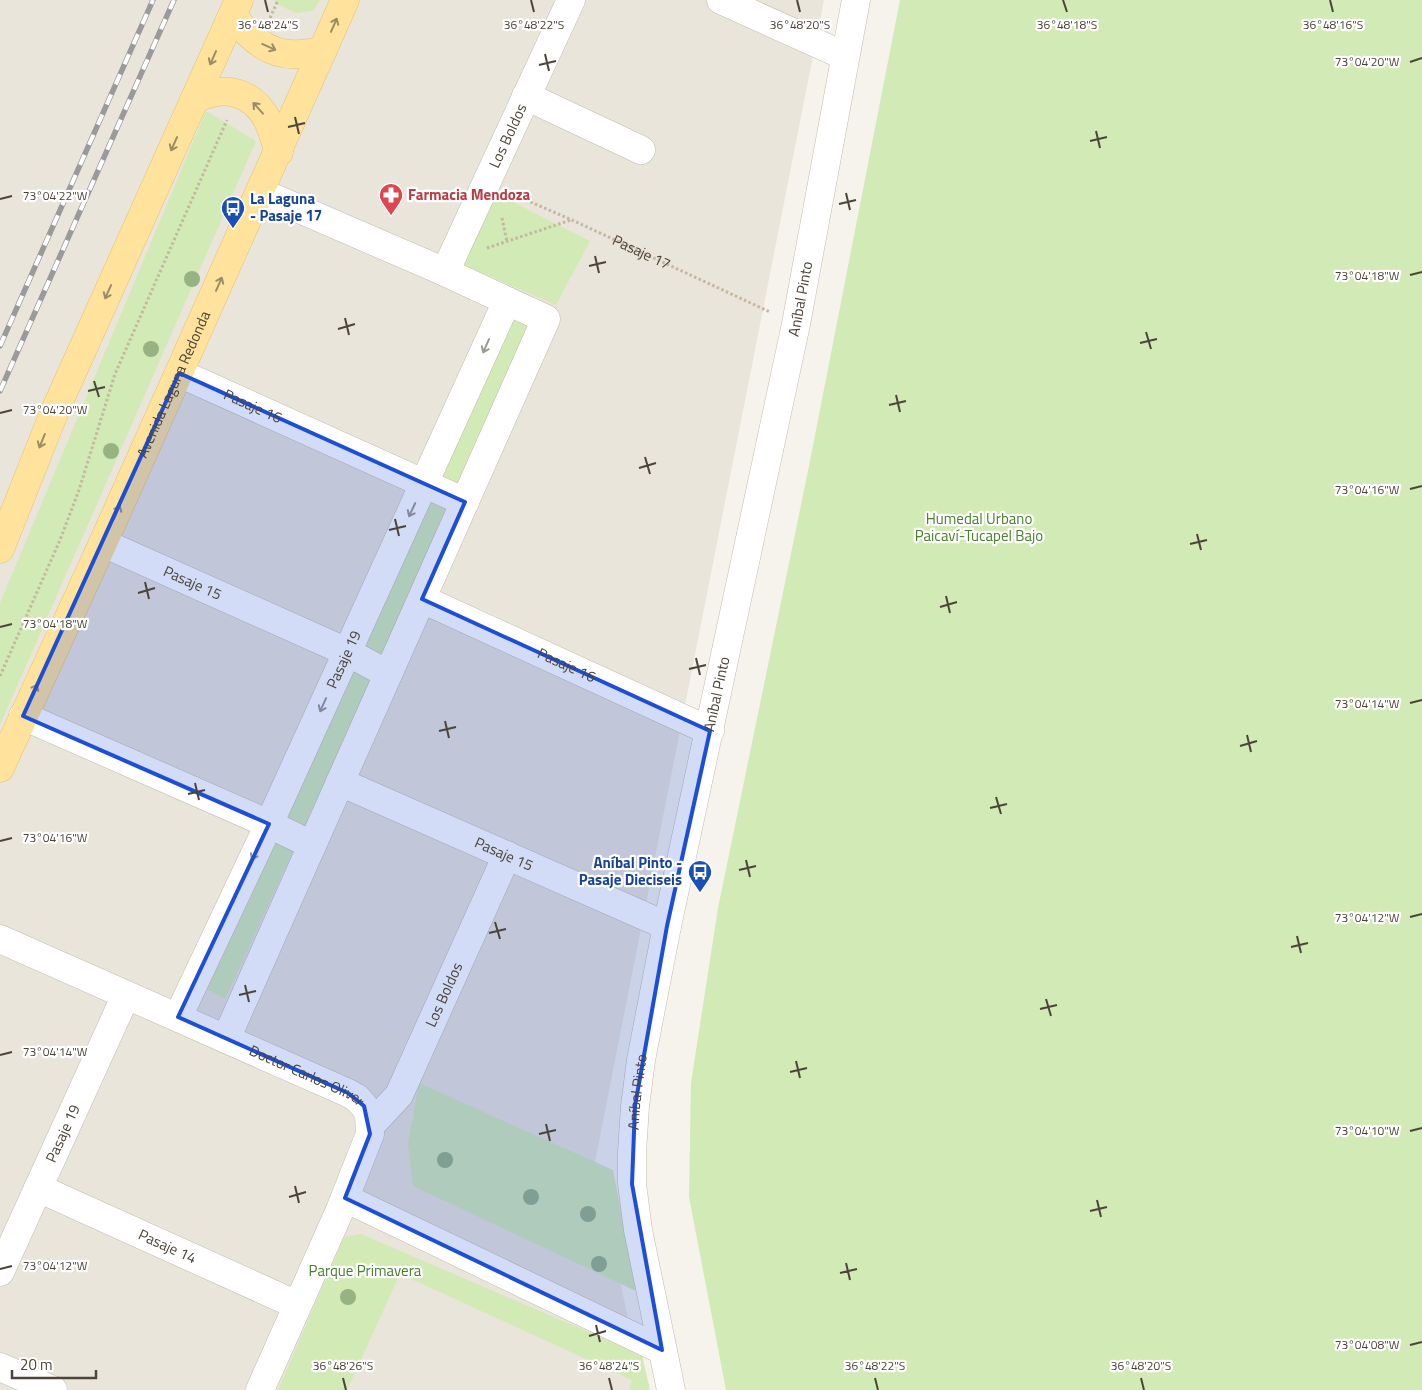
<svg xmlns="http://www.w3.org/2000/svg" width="1422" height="1390" viewBox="0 0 1422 1390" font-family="'Titillium Web',sans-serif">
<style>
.residential{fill:#eae5da}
.green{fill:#d2eab5}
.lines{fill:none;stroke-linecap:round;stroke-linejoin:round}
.minor-casing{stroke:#c2bbae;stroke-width:29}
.major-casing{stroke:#e6c16a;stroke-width:29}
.path{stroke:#c4b79f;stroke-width:3;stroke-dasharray:2.5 2.5;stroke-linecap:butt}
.minor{stroke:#fff;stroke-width:28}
.major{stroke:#ffe39c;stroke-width:28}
.rail-casing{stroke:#9a9a9a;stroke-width:5.5}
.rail{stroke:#fff;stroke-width:4;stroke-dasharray:11;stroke-linecap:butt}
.tree{fill:#97b381}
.oneway{stroke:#9c8c66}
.oneway2{stroke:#9c9892}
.marked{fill:#1d4ed8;fill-opacity:0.2;stroke:#1d4ed8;stroke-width:4;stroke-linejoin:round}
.ticks{fill:none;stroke:#4b4439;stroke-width:2}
.labels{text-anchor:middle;stroke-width:4.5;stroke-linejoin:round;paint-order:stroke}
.street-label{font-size:15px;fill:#4b4439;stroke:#fff}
.health-label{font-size:15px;font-weight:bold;fill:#be3a42;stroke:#fff;text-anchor:start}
.transit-label{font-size:15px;font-weight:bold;fill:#164399;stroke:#fff;text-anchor:start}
.park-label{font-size:15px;fill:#4a7f2a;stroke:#fff}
.ticks-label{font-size:12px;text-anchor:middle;fill:#4b4439;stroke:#fff;stroke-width:4.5;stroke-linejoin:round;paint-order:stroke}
</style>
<rect width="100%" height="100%" fill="#f6f3ec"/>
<path class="residential" d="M0,0H824L595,1162L643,1390H0Z"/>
<g class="green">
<path d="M274,0H320L313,11L295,13L276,3Z"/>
<path d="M900,0H1422V1390H726L689,1197L691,1083L718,908L809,466Z"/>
<path d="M206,111L256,141L0,725V603Z"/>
<path d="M491,191L590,241L556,305L464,265Z"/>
<path d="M515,309L538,319L225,999L205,988Z"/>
<path d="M419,1083L613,1170L636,1291L413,1186L408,1144Z"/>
<path d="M361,1234L642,1355L650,1390H629L632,1380L400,1274L347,1390H278L344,1237Z"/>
</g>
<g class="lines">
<g class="minor-casing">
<g id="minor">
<path d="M721,0L845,56"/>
<path d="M526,96L641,150"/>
<path id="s2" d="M445,272L571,0"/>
<path id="s3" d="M179,373L465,502"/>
<path id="s4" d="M103,543L347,652L388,674"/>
<path id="s5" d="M422,599L710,731"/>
<path d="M23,716L269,824L312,845"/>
<path id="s6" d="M340,782L667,926"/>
<path id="s7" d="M0,939L348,1093L357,1098L364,1106L369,1115L370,1134L340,1210L260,1390"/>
<path id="s8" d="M178,1017L269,824L507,301"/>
<path d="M226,1039L546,319L445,272L260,192"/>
<path id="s9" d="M371,1125L399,1095L507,855"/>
<path id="s10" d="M38,1188L297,1305"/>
<path d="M345,1198L662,1350"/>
<path id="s11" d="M0,1272L126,995"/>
<path d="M0,1367L53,1390"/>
<path id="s12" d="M671,1390L638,1230L632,1184V1152L635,1106L641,1060L667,926L796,324L856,0"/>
</g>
</g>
<g class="major-casing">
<g id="major">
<path d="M232,16C241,25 249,36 260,43C278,57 302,56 323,50"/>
<path d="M194,100C223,84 253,91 268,121C273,131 275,142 279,152"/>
<path d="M0,549L54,413L239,0"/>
<path id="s13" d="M0,768L103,543L345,0"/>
</g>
</g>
<g class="path">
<path d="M270,18L278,0"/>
<path id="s1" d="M512,194L572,220L770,312"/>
<path d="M502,218L507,242"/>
<path d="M487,248L571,220"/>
<path d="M0,676L60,540L79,490L115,374L227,120"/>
</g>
<use href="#minor" class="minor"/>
<use href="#major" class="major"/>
<g class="rail-casing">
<g id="rail">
<path d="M0,346L153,0"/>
<path d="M0,391L174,0"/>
</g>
</g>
<use href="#rail" class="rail"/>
</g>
<g class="tree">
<circle cx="192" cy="279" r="8"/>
<circle cx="151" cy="349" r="8"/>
<circle cx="111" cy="451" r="8"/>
<circle cx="445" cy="1160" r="8"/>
<circle cx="531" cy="1197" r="8"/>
<circle cx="588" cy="1214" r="8"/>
<circle cx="599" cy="1264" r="8"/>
<circle cx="348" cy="1297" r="8"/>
</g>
<defs><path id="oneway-shaft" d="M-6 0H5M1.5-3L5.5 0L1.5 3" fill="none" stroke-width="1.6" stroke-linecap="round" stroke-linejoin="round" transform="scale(1.25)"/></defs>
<g class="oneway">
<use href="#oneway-shaft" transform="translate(334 25) rotate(-66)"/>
<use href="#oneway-shaft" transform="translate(269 47) rotate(24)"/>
<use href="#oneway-shaft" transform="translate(213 58) rotate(114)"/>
<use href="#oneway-shaft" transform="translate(258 108) rotate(-132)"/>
<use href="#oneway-shaft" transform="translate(174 144) rotate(114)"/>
<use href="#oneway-shaft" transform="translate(219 284) rotate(-66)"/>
<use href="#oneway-shaft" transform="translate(108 292) rotate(114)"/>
<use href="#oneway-shaft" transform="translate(42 441) rotate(112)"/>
<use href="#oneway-shaft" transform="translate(117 512) rotate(-66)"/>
<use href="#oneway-shaft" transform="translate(34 691) rotate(-65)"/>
</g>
<g class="oneway2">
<use href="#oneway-shaft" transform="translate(486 346) rotate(114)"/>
<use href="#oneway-shaft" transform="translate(412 510) rotate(115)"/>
<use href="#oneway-shaft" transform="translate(323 705) rotate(114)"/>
<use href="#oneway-shaft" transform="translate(255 853) rotate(115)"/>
</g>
<path class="marked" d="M179,373L465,502L422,599L710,731L667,926L635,1106L632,1184L662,1350L345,1198L370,1134L364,1106L348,1093L178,1017L269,824L23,716Z"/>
<path class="ticks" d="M265,0L268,12M531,0L534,12M797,0L800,12M1063,0L1067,12M1330,0L1333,12M545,54L549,71M1410,62L1422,58M539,65L556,61M295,117L299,134M288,127L305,123M1096,131L1100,148M1090,141L1107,137M846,193L850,210M0,199L12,196M839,204L856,200M595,256L599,273M589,266L606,262M1410,275L1422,272M345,318L349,335M338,329L355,324M1146,332L1151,349M1140,343L1157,339M94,381L99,397M88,391L105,387M896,395L900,412M889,405L906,401M0,413L12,410M645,457L650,474M639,468L656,463M1410,489L1422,486M395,519L399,536M389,530L406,526M1197,534L1201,550M1190,544L1207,540M145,582L149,599M138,593L155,588M946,596L950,613M940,607L957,602M0,627L12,624M696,658L700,675M689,669L706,665M1410,703L1422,700M445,721L449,738M439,731L456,727M1247,735L1251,752M1240,746L1257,741M195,783L199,800M188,794L205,790M996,797L1001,814M990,808L1007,804M0,841L12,838M746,860L750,877M739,870L756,866M1410,917L1422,914M495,922L500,939M489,933L506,929M1297,936L1301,953M1291,947L1308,943M245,985L249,1002M239,995L256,991M1046,999L1051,1016M1040,1009L1057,1005M0,1055L12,1052M796,1061L800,1078M790,1072L807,1068M546,1124L550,1141M1410,1131L1422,1128M539,1134L556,1130M295,1186L299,1203M289,1197L306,1192M1097,1200L1101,1217M1090,1211L1107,1207M846,1263L850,1280M0,1269L12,1266M840,1273L857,1269M596,1325L600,1342M589,1336L606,1331M1410,1345L1422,1342M343,1378L346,1390M609,1378L612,1390M875,1378L878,1390M1141,1378L1144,1390"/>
<defs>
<g id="pharmacy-pin" transform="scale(1.25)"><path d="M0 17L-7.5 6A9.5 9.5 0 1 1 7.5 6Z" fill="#e0444e" stroke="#fff"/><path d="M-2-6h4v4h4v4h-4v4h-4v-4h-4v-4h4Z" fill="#fff"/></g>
<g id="bus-pin" transform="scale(1.25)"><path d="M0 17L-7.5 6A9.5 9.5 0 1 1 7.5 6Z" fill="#1a4fb4" stroke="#fff"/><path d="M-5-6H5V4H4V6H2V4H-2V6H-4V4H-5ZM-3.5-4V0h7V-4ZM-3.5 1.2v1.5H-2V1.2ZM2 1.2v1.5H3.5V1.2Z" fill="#fff"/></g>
</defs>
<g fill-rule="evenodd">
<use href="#pharmacy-pin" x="391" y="195"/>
<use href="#bus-pin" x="233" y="208"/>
<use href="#bus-pin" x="700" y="872"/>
</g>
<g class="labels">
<g class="street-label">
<text dy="5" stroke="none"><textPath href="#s2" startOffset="150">Los Boldos</textPath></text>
<text dy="5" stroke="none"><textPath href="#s1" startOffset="142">Pasaje 17</textPath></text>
<text dy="5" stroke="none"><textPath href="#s12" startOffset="1112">Aníbal Pinto</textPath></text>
<text dy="5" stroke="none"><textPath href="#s13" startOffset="421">Avenida Laguna Redonda</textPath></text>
<text dy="5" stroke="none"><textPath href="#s3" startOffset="81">Pasaje 16</textPath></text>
<text dy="5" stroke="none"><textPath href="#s4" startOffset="98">Pasaje 15</textPath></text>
<text dy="5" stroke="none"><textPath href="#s8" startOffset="394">Pasaje 19</textPath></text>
<text dy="5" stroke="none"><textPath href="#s5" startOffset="159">Pasaje 16</textPath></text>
<text dy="5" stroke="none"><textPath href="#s12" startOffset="708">Aníbal Pinto</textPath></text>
<text dy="5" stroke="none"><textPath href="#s6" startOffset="179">Pasaje 15</textPath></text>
<text dy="5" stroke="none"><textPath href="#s9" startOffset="151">Los Boldos</textPath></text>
<text dy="5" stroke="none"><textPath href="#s7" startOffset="336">Doctor Carlos Oliver</textPath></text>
<text dy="5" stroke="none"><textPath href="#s12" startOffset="302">Aníbal Pinto</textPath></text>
<text dy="5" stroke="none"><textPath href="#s11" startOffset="152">Pasaje 19</textPath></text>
<text dy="5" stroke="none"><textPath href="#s10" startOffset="142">Pasaje 14</textPath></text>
</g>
<g class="health-label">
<text x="408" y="200">Farmacia Mendoza</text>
</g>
<g class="transit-label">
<text x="250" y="204">La Laguna<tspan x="250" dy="17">- Pasaje 17</tspan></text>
<text x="682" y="868" text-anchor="end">Aníbal Pinto -<tspan x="682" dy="17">Pasaje Dieciseis</tspan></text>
</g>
<g class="park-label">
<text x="979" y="524">Humedal Urbano<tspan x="979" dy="17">Paicaví-Tucapel Bajo</tspan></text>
<text x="365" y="1276">Parque Primavera</text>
</g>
</g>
<g class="ticks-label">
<text x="268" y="29">36°48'24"S</text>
<text x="534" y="29">36°48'22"S</text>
<text x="800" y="29">36°48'20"S</text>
<text x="1067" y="29">36°48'18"S</text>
<text x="1333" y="29">36°48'16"S</text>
<text x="1367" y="66">73°04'20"W</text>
<text x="55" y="200">73°04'22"W</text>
<text x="1367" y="280">73°04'18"W</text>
<text x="55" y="414">73°04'20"W</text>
<text x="1367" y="494">73°04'16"W</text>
<text x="55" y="628">73°04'18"W</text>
<text x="1367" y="708">73°04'14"W</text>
<text x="55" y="842">73°04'16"W</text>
<text x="1367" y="922">73°04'12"W</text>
<text x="55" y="1056">73°04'14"W</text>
<text x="1367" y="1135">73°04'10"W</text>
<text x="55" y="1270">73°04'12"W</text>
<text x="1367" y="1349">73°04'08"W</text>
<text x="343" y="1370">36°48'26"S</text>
<text x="609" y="1370">36°48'24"S</text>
<text x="875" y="1370">36°48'22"S</text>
<text x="1141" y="1370">36°48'20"S</text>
</g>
<path d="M12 1370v8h84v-8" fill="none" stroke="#4b4439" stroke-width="2.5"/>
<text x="20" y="1370" font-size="15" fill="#4b4439" stroke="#ffffff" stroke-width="4" paint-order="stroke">20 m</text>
</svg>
